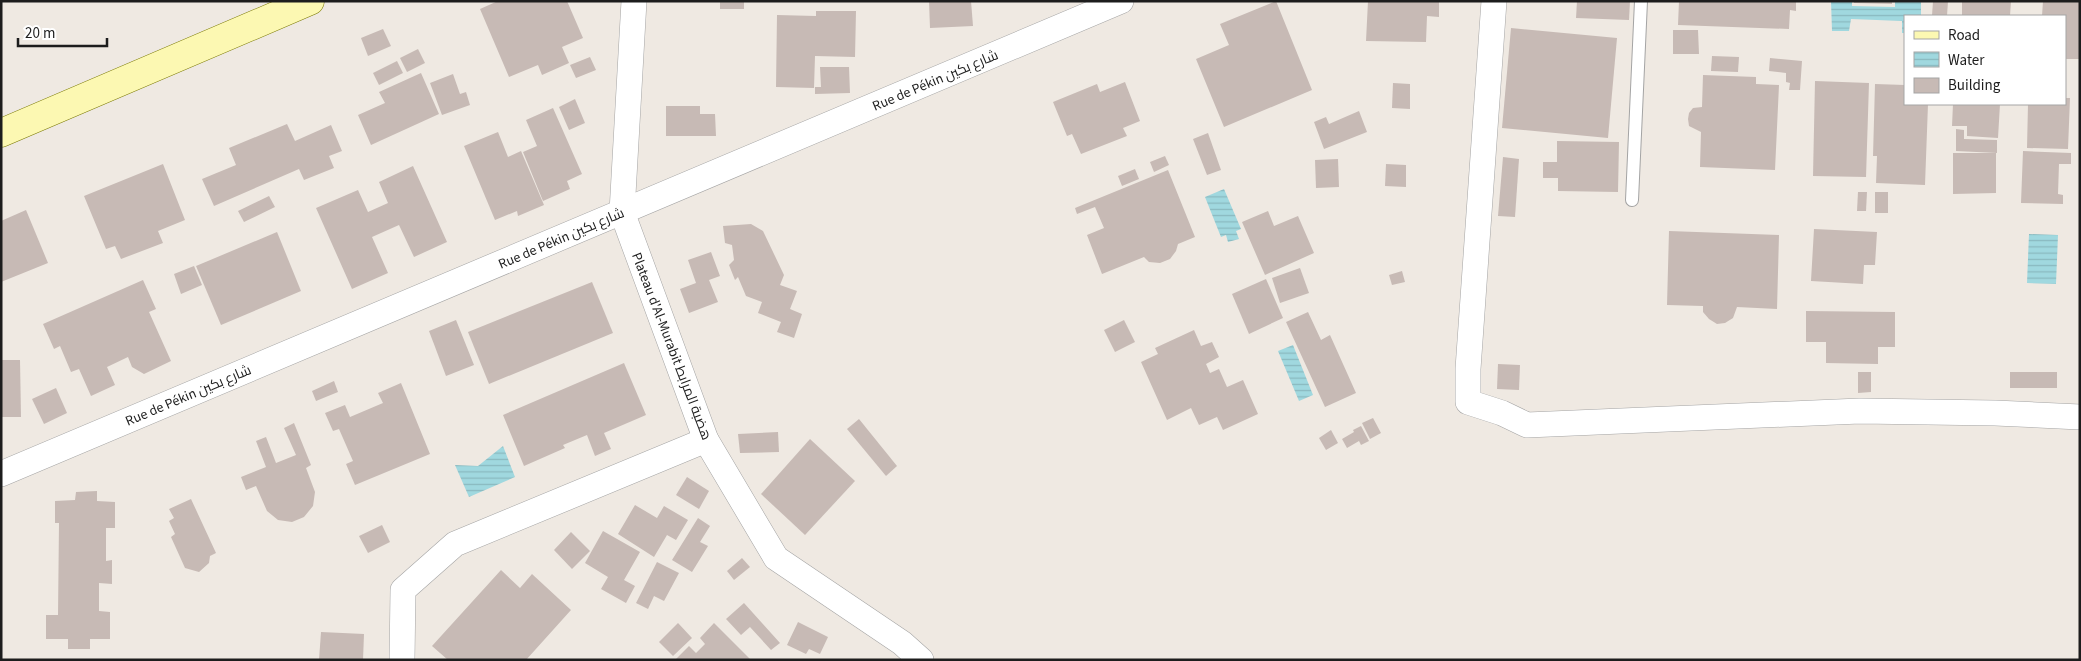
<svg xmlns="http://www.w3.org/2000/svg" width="2081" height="661" viewBox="0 0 2081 661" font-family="'Source Sans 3',Cairo,sans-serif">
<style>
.water{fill:url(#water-rules)}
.building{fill:#c7bab5}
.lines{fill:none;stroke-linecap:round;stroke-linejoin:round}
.lane-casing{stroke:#a4a4a4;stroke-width:14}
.street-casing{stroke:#a4a4a4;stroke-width:26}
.secondary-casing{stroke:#787700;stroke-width:29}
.lane{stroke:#fff;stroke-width:12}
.street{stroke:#fff;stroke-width:25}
.secondary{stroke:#fcf8b2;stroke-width:28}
.labels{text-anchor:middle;stroke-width:4;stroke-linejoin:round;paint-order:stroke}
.street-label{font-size:14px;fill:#1d1d1d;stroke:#fff}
</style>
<defs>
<pattern id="water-rules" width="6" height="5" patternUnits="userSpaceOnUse" patternTransform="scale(1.25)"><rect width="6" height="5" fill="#a0d8df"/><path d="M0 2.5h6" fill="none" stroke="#89b9bf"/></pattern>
</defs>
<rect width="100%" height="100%" fill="#efe9e2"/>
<g class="water">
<path d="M1831,1H1852V6L1895,7V1H1921V16H1905V33H1902V21L1851,19L1849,31H1832Z"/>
<path d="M1224,189L1241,229L1236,231L1239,239L1228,242L1226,235L1221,237L1205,197Z"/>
<path d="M2029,234L2058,235L2056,284L2027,283Z"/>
<path d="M1293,345L1313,395L1299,401L1278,351Z"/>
<path d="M503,446L515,477L469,497L455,465L478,466Z"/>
</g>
<g class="building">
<path d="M498,1H567L583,38L562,47L569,63L542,75L538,65L509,77L480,9Z"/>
<rect x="720" y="1" width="24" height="8"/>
<path d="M929,1H971L973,26L930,28Z"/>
<path d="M1276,1L1312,90L1224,127L1196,59L1229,45L1220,24Z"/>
<path d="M1368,1H1439V17L1427,16L1426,42L1366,41Z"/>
<path d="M1577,1H1630L1629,20L1576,18Z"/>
<path d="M1679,1H1796V11L1790,10L1789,29L1678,25Z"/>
<path d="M1854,1H1892V4L1854,3Z"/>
<path d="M1933,1H1948L1947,16H1932Z"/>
<path d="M1962,1H2011L2010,16H1962Z"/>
<path d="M2043,1H2080L2079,59H2065V16H2042Z"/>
<path d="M816,11H856L855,57L815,56L814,88L776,87L777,15L816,16Z"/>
<path d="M1511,28L1617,38L1608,138L1502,128Z"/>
<path d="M383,29L391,46L368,56L361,38Z"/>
<path d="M1673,30H1698L1699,54H1673Z"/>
<path d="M418,49L425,63L407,72L400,58Z"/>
<path d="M1712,56L1739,57L1738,72L1711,71Z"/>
<path d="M590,57L596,70L576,78L570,65Z"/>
<path d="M1770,58L1802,61L1800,90H1789L1790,83L1786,82V73L1769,71Z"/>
<path d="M397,61L403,73L379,85L373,73Z"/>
<path d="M820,67H849L850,93L815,94V87H821Z"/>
<path d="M421,73L439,114L371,145L358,115L385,103L379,92Z"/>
<path d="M453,74L460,94L466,92L470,105L442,115L430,83Z"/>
<path d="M1703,75L1756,77V84L1779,85L1775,170L1700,167L1701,132L1689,126L1688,119L1689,113L1693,108L1702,107Z"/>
<path d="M1815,81L1869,83L1866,177L1813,176Z"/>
<path d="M1125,82L1140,121L1123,128L1127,136L1081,154L1072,134L1067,136L1053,102L1097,84L1100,92Z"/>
<path d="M1393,83L1410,84V109L1392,108Z"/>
<path d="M1875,84L1905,85V104H1928L1925,185L1876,183L1877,156H1873Z"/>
<path d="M2065,98H2070L2068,149L2027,148L2028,104H2065Z"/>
<path d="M575,99L585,123L569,130L559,107Z"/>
<path d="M1953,104H2000L1998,138L1967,136V126H1952Z"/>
<path d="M666,106H700V114H715L716,136H666Z"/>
<path d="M553,108L582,174L567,181L570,189L543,201L523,152L537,146L526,120Z"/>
<path d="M1359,111L1367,132L1324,149L1314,122L1326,117L1329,124Z"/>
<path d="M287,124L295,141L331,125L342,151L329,156L334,168L304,180L299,169L214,206L202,179L236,165L229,148Z"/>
<path d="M1956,129L1964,130V139L1997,140V153L1956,151Z"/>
<path d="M498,132L508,157L521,151L544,205L518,216L517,211L495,220L464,146Z"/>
<path d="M1208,133L1221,170L1207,175L1193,139Z"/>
<path d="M1557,141L1619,142L1618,192L1558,191V178H1543V162H1557Z"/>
<path d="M2023,151L2071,153V164H2059L2058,194L2063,195V204L2021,203Z"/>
<path d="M1953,153H1996V193L1953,194Z"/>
<path d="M1165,156L1169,165L1154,172L1150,162Z"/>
<path d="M1503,157L1519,159L1515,217L1498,216Z"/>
<path d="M1338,159L1339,187L1316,188L1315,160Z"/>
<path d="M163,164L185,220L158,231L163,243L121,259L115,246L106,249L84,196Z"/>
<path d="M1386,164L1406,165V187L1385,186Z"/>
<path d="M413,166L447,242L414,257L399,225L372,237L388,273L352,289L316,208L358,190L368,212L388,203L379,182Z"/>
<path d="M1135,169L1139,179L1122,186L1118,176Z"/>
<path d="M1168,170L1195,237L1178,244L1176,251L1170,259L1160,263L1149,262L1144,257L1102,274L1087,235L1104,228L1095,207L1077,214L1075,208Z"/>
<path d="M1858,192H1867L1866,211H1857Z"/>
<rect x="1875" y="192" width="13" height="21"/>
<path d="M269,196L275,207L244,222L238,211Z"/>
<path d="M26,210L48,263L1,282V221Z"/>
<path d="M1268,211L1274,226L1298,216L1314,253L1265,275L1242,222Z"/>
<path d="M751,224L763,231L784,275L780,285L797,291L790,309L802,314L794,338L777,332L781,322L758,313L762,302L746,296L738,277L735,280L729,265L734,260L732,245L725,243L723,226Z"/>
<path d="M1814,229L1877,232L1875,265H1864L1863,284L1811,281Z"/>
<path d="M1669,231L1779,235L1777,309L1737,307L1733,318L1725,323L1717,324L1709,319L1703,312V306L1667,305Z"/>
<path d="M277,232L301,291L221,325L196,266Z"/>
<path d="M711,252L720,276L709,280L718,302L689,313L680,289L696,283L688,260Z"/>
<path d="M194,266L202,285L181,294L174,274Z"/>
<path d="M1300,268L1309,293L1280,303L1272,278Z"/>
<path d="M1402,271L1405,282L1392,285L1389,275Z"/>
<path d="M1266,279L1283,318L1249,334L1232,294Z"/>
<path d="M143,280L156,309L149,312L171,361L144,374L132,367L128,357L107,367L115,385L91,396L79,369L71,372L60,346L54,349L43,324Z"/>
<path d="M592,282L613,333L489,384L468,332Z"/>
<path d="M1806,311L1895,312V347H1878V364L1826,363V342H1806Z"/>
<path d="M1308,312L1321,340L1330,335L1356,393L1325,407L1286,322Z"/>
<path d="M456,320L474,365L446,376L429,331Z"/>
<path d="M1124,320L1135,342L1115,352L1104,330Z"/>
<path d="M1194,330L1201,346L1212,342L1219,357L1206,364L1210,373L1219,369L1227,387L1243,380L1258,414L1223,430L1217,417L1199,425L1191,408L1167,420L1141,362L1158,354L1155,348Z"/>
<path d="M1,360H20L21,417H1Z"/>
<path d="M624,363L646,415L604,433L611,449L595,456L587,435L563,445L565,448L524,466L503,415Z"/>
<path d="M1498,364L1520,365L1519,390L1497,389Z"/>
<path d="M1858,372H1871V392L1858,393Z"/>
<rect x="2010" y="372" width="47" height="16"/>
<path d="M334,381L338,392L316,401L312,391Z"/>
<path d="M401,383L430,454L355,485L346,464L353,461L339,429L333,431L325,413L345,405L350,417L383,403L378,393Z"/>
<path d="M56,388L67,413L44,424L32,399Z"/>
<path d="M1373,418L1381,433L1370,439L1362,423Z"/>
<path d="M859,419L897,466L886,476L847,429Z"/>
<path d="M294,423L311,465L306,468L315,492L313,506L304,517L292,522L278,520L267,511L256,486L246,490L241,477L266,467L256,441L266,437L276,463L296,455L284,428Z"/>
<path d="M1361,426L1369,441L1361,445L1359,441L1347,448L1342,439L1354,432L1353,430Z"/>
<path d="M1331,430L1338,443L1326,450L1319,438Z"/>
<path d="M778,432L779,452L740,453L738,434Z"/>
<path d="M810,439L855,481L805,535L761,494Z"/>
<path d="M687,477L709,491L699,509L676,495Z"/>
<path d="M97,491V501L115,502V528H106V561L112,560V584L99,583V611L110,612V639H90V649H68V639H46V615H58L59,523H55V501L75,500L76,492Z"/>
<path d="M191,499L216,553L210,556L209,563L199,572L185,568L171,537L175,534L169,521L174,518L169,509Z"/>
<path d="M635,505L657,518L664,506L688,520L676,540L667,535L654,557L618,534Z"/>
<path d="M698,518L710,526L700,542L708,546L692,572L672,560Z"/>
<path d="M382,525L390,542L368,553L359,536Z"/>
<path d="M603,531L640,552L624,580L635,586L626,603L601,589L608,577L585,563Z"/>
<path d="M571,532L590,551L572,569L554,550Z"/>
<path d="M742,558L750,567L734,580L727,571Z"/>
<path d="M657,562L679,573L664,601L654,596L648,609L636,603Z"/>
<path d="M501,570L520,588L532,574L571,610L526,660H448L432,646Z"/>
<path d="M744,603L780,643L771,650L750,627L741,635L726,619Z"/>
<path d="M798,622L828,637L820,654L809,649L806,654L787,645Z"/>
<path d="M678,623L692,638L673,656L659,642Z"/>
<path d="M714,623L751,660H675L689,646L696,653L705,644L700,638Z"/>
<path d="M321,632L364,634L363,660H319Z"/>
</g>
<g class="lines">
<g class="lane-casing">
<path id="lane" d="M1632,200L1641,1"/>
</g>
<g class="street-casing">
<g id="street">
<path d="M634,1L622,212L706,440L776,558L902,643L921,660"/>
<path d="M1494,1L1468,369V402L1502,413L1527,425L1860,411L1995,413L2080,417"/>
<path d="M1,474L1121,1"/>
<path d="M402,660L403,590L455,544L706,440"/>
</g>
</g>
<g class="secondary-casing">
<path id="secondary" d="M1,133L310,1"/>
</g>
<use href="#lane" class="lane"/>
<use href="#street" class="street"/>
<use href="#secondary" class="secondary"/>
</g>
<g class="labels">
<g class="street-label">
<text transform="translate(935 80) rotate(-23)" y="5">Rue de Pékin شارع بكين</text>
<text transform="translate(561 238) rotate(-23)" y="5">Rue de Pékin شارع بكين</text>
<text transform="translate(672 346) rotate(69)" y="5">Plateau d'Al-Murabit هضبة المرابط</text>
<text transform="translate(188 395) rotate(-23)" y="5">Rue de Pékin شارع بكين</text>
</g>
</g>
<rect width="2081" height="661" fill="none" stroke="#1d1d1d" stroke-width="5"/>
<rect x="1904" y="15" width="162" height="90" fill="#ffffff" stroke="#a5a5a5"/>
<rect x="1914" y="31" width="25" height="8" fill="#fcf8b2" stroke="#a5a5a5"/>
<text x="1948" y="40" font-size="15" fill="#1d1d1d">Road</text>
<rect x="1914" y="52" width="25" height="15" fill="url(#water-rules)" stroke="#a5a5a5"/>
<text x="1948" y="65" font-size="15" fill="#1d1d1d">Water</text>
<rect x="1914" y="78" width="25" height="15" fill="#c7bab5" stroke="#a5a5a5"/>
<text x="1948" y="90" font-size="15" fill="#1d1d1d">Building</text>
<path d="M18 38v8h89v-8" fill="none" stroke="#1d1d1d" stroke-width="2.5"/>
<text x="25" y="38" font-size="15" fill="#1d1d1d" stroke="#ffffff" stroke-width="4" paint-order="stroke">20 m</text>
</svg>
